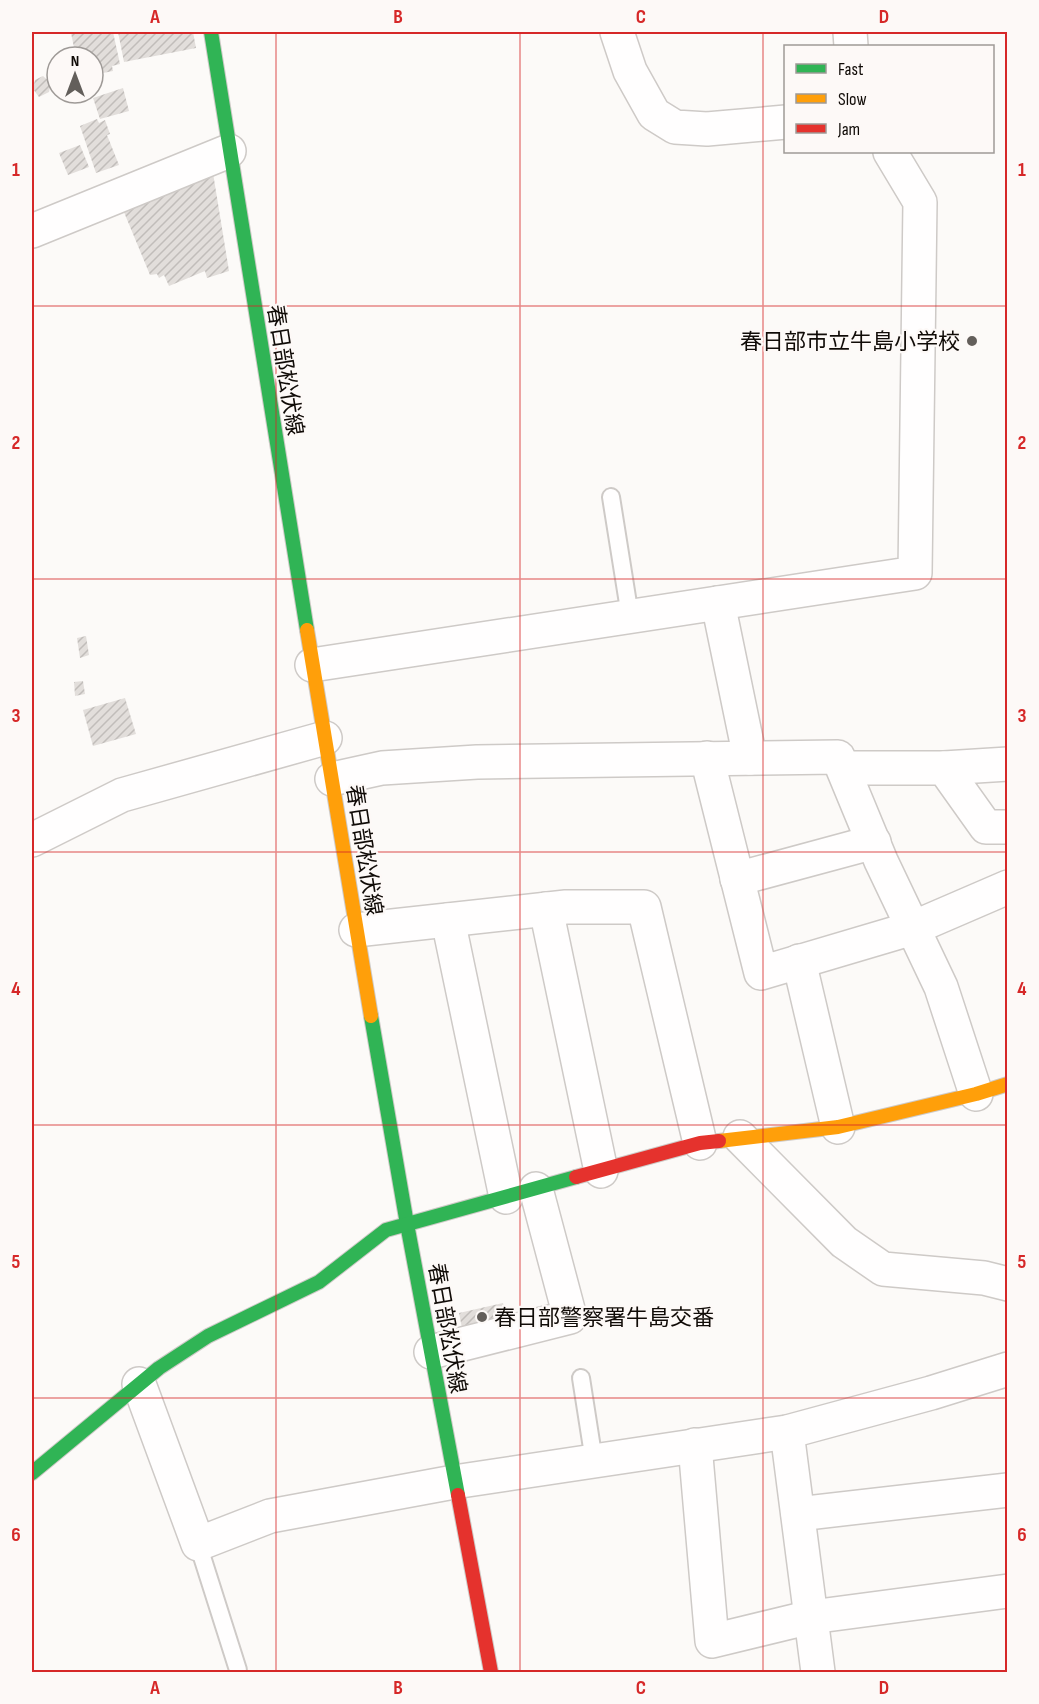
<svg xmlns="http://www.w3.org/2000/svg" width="1039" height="1704" viewBox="0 0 1039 1704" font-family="'Sofia Sans Condensed','Noto Sans JP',sans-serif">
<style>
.building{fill:url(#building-hatch)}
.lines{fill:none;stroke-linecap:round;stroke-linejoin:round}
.lane-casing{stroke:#cecac7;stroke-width:20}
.street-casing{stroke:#cecac7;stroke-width:36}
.fast-casing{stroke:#cecac7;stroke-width:16}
.slow-casing{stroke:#cecac7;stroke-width:16}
.jam-casing{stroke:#cecac7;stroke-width:16}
.lane{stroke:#fffefe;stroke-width:16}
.street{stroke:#fffefe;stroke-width:33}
.fast{stroke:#30b455;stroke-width:14}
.slow{stroke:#ff9f0a;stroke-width:14}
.jam{stroke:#e5322d;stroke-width:14}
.grid{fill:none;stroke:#d62828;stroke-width:1.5;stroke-opacity:0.55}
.poi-dot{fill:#635f5b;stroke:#fdf9f7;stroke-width:2}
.labels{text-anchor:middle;stroke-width:4.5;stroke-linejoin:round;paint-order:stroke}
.poi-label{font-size:22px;fill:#100b07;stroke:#fdf9f7;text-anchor:end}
.street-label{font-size:22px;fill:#100b07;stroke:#fdf9f7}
.neatline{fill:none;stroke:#d62828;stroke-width:2}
.grid-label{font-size:20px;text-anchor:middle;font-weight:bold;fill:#d62828}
</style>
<defs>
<pattern id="building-hatch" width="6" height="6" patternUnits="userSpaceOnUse" patternTransform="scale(1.5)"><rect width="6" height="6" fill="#e2dedb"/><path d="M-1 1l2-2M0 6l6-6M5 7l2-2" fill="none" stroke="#c1bdba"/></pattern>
</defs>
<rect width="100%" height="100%" fill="#fcfaf8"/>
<g class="building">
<path d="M79,32H113L120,64L112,66L113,71L93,75V57H76L71,33Z"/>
<path d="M118,32H193L196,48L124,62Z"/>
<path d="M43,76L51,83L49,92L39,97L33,89L35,80Z"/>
<path d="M123,88L129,111L100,119L93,98Z"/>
<path d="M97,119L99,123L105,120L110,134L107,135L119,165L96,173L80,126Z"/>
<path d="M80,145L89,167L68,175L59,153Z"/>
<path d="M212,167L229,271L207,278L205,271L169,286L164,275L159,278L157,274L150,275L121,205Z"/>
<path d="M86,636L89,655L80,658L77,638Z"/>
<path d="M83,681L85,694L75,696L74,682Z"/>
<path d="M125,698L136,734L93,746L83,710Z"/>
<path d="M503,1303L508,1323L463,1333L459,1313Z"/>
</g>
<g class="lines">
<g class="lane-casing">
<g id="lane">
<path d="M611,497L630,616"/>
<path d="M581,1378L594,1461"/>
<path d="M198,1544L238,1670"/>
</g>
</g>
<g class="street-casing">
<g id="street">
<path d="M617,32L630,71L654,114L675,127L707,129L786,122"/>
<path d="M850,32L851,46"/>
<path d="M32,231L229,151"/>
<path d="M718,603L750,758"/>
<path d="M312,665L915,573L920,202L890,152"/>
<path d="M707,758L761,973L913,928L1008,887"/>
<path d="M844,768H944L986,827H1008"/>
<path d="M944,768L1008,764"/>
<path d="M332,779L382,768L477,762L838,757L881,861L941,987L976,1094"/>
<path d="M32,840L122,795L325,738"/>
<path d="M737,879L874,842"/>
<path d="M546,909L601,1171"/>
<path d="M448,920L506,1197"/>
<path d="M356,930L566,907H644L700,1143"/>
<path d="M799,961L838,1127"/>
<path d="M740,1137L844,1242L883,1269L984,1278L1008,1284"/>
<path d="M431,1352L570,1317L536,1189"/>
<path d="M139,1384L198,1544L270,1516L454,1482L787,1432L931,1393L1008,1369"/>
<path d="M787,1432L818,1672"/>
<path d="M695,1445L712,1641L811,1617L1008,1591"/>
<path d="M798,1514L1008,1490"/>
</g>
</g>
<g class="fast-casing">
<g id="fast">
<path d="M211,32L307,630"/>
<path d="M371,1016L407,1224L458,1495"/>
<path d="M32,1473L159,1368L208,1336L319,1282L386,1230L576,1177"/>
</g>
</g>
<g class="slow-casing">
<g id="slow">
<path d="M307,630L371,1016"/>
<path d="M719,1141L838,1127L976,1094L1008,1084"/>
</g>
</g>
<g class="jam-casing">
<g id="jam">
<path d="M576,1177L700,1143L719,1141"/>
<path d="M458,1495L491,1672"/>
</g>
</g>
<use href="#lane" class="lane"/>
<use href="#street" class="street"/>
<use href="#fast" class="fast"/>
<use href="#slow" class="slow"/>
<use href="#jam" class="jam"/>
</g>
<path class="grid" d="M276,32V1672M520,32V1672M763,32V1672M32,306H1008M32,579H1008M32,852H1008M32,1125H1008M32,1398H1008"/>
<g class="poi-dot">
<circle cx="972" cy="341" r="6"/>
<circle cx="482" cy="1317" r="6"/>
</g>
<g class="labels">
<g class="poi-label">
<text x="960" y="349">春日部市立牛島小学校</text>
<text x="494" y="1325" text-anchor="start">春日部警察署牛島交番</text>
</g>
<g class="street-label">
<text transform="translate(286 370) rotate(81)" y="8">春日部松伏線</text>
<text transform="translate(365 850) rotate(81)" y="8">春日部松伏線</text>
<text transform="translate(448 1328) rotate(80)" y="8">春日部松伏線</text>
</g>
</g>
<rect width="1039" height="1704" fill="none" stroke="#fdf9f7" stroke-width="66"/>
<rect x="784" y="45" width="210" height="108" fill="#fdf9f7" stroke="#9e9a97" stroke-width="1.5"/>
<rect x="796" y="64" width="30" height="9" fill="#30b455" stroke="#9e9a97" stroke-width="1.5"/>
<text x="838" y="75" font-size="18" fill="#100b07">Fast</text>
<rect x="796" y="94" width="30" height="9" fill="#ff9f0a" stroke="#9e9a97" stroke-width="1.5"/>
<text x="838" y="105" font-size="18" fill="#100b07">Slow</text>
<rect x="796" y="124" width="30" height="9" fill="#e5322d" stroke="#9e9a97" stroke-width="1.5"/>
<text x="838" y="135" font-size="18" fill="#100b07">Jam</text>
<g transform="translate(75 75)"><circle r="28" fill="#fdf9f7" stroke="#9e9a97" stroke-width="1.5"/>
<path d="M0-4.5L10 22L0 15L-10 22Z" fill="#635f5b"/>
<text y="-9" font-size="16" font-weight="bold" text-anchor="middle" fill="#100b07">N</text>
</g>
<rect x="33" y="33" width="973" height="1638" class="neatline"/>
<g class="grid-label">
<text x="155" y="23">A</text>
<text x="398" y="23">B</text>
<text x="641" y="23">C</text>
<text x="884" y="23">D</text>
<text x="16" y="176">1</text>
<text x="1022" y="176">1</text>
<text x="16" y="449">2</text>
<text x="1022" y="449">2</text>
<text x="16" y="722">3</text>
<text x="1022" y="722">3</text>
<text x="16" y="995">4</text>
<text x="1022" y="995">4</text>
<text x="16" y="1268">5</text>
<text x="1022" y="1268">5</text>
<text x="16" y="1541">6</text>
<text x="1022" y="1541">6</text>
<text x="155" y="1694">A</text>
<text x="398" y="1694">B</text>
<text x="641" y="1694">C</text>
<text x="884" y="1694">D</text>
</g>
</svg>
